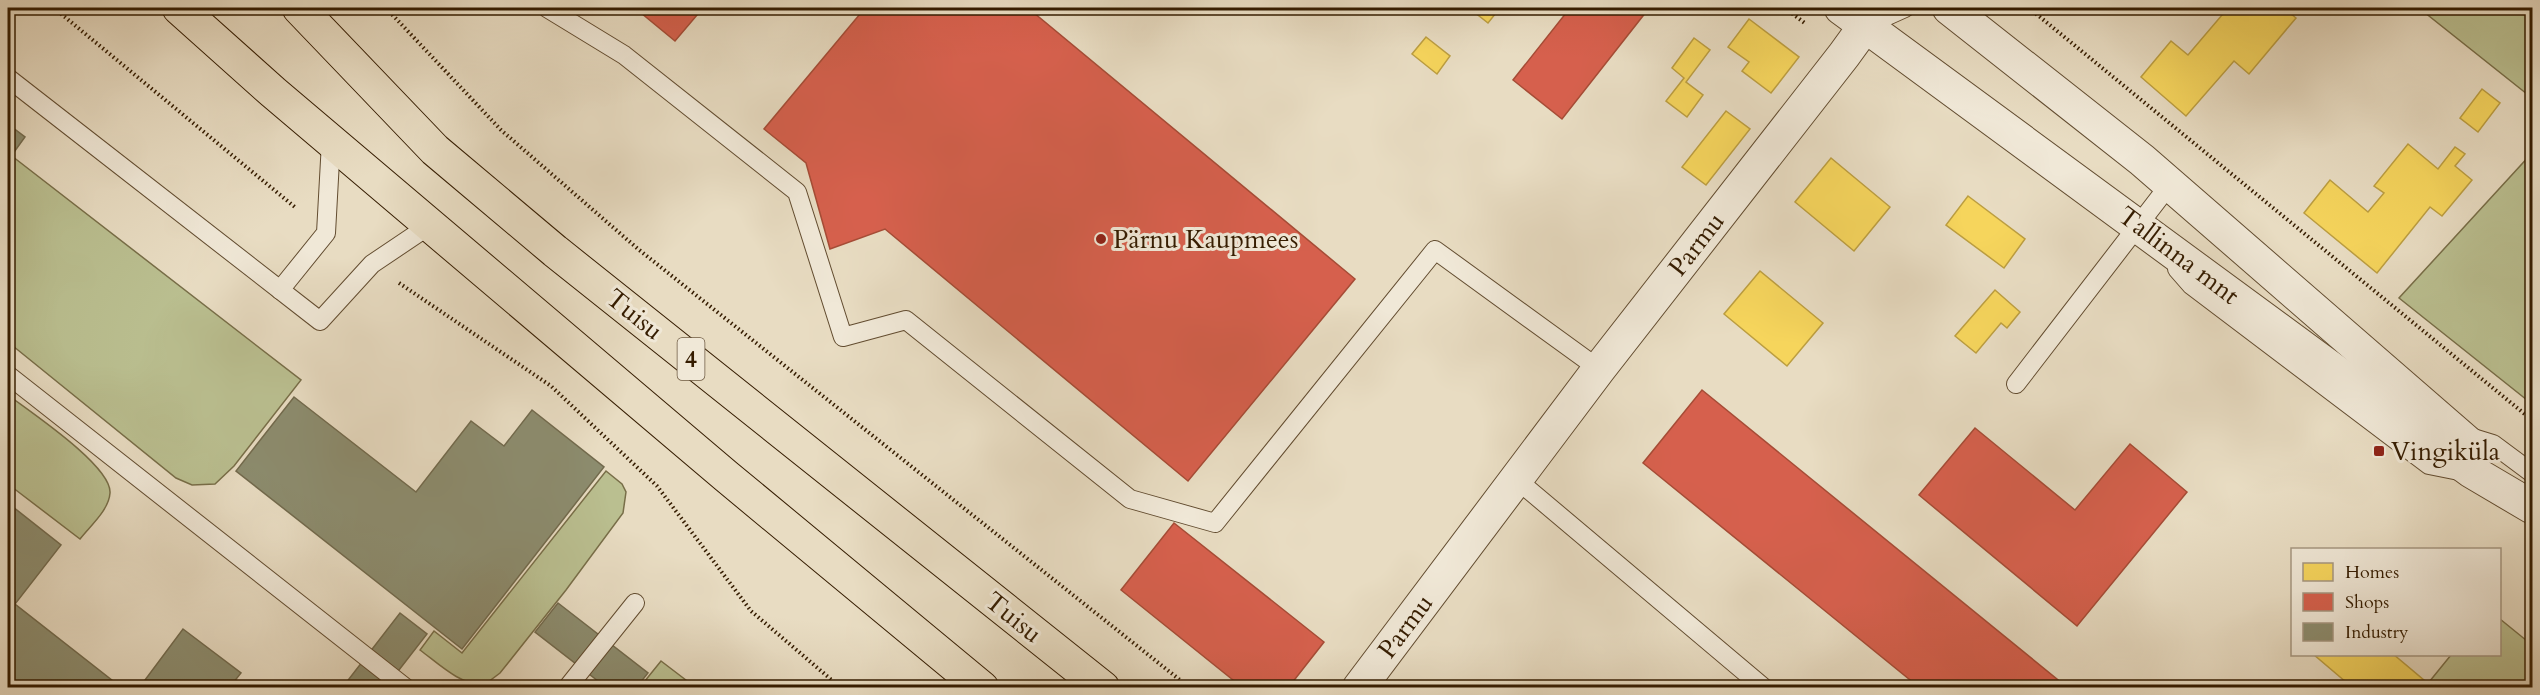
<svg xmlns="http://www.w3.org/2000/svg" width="2540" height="695" viewBox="0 0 2540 695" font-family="Cardo,serif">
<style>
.green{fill:#babf90;stroke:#786e48;stroke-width:1.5}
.homes{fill:#f6d55c;stroke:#bc9e40;stroke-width:1.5}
.shops{fill:#d6604d;stroke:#a64c36;stroke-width:1.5}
.industry{fill:#8c8c6e;stroke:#726a4d;stroke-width:1.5}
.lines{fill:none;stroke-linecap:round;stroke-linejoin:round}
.service-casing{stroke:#624c30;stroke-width:20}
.minor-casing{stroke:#624c30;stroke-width:35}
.trunk-casing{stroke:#351c00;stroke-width:35}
.path{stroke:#351c00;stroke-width:4;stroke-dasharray:1.5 3;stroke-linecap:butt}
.service{stroke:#f0e8d7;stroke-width:18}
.minor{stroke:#f0e8d7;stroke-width:33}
.trunk{stroke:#e8dcc2;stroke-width:33}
.poi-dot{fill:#8f2418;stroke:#f0e8d7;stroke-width:2}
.labels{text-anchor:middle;stroke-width:6;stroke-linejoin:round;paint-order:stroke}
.shield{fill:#f0e8d7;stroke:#6d5940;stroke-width:1.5}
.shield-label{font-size:24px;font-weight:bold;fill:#351c00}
.poi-label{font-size:26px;fill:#351c00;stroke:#f0e8d7;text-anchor:start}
.street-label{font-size:26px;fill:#351c00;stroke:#f0e8d7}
</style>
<rect width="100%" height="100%" fill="#e8dcc2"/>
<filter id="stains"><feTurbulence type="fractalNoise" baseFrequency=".00333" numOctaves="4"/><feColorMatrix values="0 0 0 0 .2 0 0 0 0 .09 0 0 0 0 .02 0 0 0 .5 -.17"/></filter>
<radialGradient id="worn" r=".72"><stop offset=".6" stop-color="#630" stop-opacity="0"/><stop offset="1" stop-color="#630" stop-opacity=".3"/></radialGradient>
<g class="green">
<path d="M2419,8H2532V98Z"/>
<path d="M8,153L301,380L234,466L215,484L192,485L176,478L8,342Z"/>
<path d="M2532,153V404L2399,298Z"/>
<path d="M8,395C29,411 112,466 110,493C109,510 90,526 80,539L8,484Z"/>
<path d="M606,471L622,484L626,492L623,513L566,590L500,673L484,685C460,685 439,664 420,650L434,631L462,653Z"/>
<path d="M2500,619L2532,645V687H2425L2451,655L2500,654Z"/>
<path d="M661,661L695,687H640Z"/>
</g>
<g class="homes">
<path d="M1469,8H1500L1488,23Z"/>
<path d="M2228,8H2284L2296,18L2249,74L2234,61L2186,116L2141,77L2171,41L2188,55Z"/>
<path d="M1749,19L1799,57L1771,93L1742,71L1749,62L1728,47Z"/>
<path d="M1426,37L1450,56L1437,74L1412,54Z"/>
<path d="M1694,38L1710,50L1686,82L1703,95L1687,117L1666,101L1684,78L1672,68Z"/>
<path d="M2482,89L2500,103L2478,132L2460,118Z"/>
<path d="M1726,111L1750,129L1706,185L1682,167Z"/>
<path d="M2408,144L2438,169L2455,147L2465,154L2455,166L2472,180L2442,216L2430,207L2377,273L2304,213L2330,180L2368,212L2384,193L2374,186Z"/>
<path d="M1831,158L1890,207L1854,251L1795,202Z"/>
<path d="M1968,196L2025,239L2004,268L1946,225Z"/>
<path d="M1760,271L1823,323L1787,366L1724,314Z"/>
<path d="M1995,290L2020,312L2007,328L2001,323L1976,353L1955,336Z"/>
<path d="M2313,654H2393L2425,681L2420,688H2353Z"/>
</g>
<g class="shops">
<path d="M635,8H703L675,41Z"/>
<path d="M865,8H1028L1355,279L1188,481L885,229L830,249L806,163L764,129Z"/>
<path d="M1570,8H1641L1646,12L1562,119L1513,80Z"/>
<path d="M1702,390L2068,688H1920L1643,463Z"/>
<path d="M1975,428L2075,510L2130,444L2187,492L2077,626L1919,495Z"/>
<path d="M1174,523L1324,642L1288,688H1243L1121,590Z"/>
</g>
<g class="industry">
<path d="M8,124L25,137L12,155L8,152Z"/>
<path d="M294,397L416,492L471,421L504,446L532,410L604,467L462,649L236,471Z"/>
<path d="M8,503L61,545L15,604L122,688H8Z"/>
<path d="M558,603L648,673L636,688H607L535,632Z"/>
<path d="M400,613L427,634L385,688H342Z"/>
<path d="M183,629L241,673L229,688H139Z"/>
</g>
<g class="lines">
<g class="service-casing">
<g id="service">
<path d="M547,8L624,55L797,192L843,337L906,320L1130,499L1215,523L1435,250L1599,369"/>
<path d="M1865,26L1905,8"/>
<path d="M8,78L320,321L372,264L430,225"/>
<path d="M2177,269L2191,285L2429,465L2459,471"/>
<path d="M280,290L326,233L331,142"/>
<path d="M8,375L406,688"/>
<path d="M2016,384L2170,184"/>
<path d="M2467,436L2493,444L2532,473"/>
<path d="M1516,479L1764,688"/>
<path d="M567,688L635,603"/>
</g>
</g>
<g class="minor-casing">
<g id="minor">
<path d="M1841,8L2471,471L2532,507"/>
<path d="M1949,8L2142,160L2477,451"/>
<path d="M1359,688L1599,369L1844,55L1865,26L1870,8"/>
</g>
</g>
<g class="trunk-casing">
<g id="trunk">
<path d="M179,8L273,92L726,476L982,688"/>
<path d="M299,8L435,150L555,251L1103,688"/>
</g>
</g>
<g class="path">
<path d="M54,8L296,208"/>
<path d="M386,8L501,130L638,249L1190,688"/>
<path d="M1785,8L1806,24"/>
<path d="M2029,8L2532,420"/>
<path d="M399,283L551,386L657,486L751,611L841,688"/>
</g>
<use href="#service" class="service"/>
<use href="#minor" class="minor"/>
<use href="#trunk" class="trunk"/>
</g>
<g class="poi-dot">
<circle cx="1101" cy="239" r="6"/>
<rect x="2373" y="445" width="12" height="12" rx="3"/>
</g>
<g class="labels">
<rect class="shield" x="677.5" y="338" width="27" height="42" rx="4.5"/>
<g class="shield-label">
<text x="691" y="367">4</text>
</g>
<g class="poi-label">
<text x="1113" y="248">Pärnu Kaupmees</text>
<text x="2391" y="460">Vingiküla</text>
</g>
<g class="street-label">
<text transform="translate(1696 244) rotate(-52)" y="9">Parmu</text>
<text transform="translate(2179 255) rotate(37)" y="9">Tallinna mnt</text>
<text transform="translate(635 314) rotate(39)" y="9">Tuisu</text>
<text transform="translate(1014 617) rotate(39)" y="9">Tuisu</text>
<text transform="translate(1405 626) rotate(-53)" y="9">Parmu</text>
</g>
</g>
<rect width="2540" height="695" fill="none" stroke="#e8dcc2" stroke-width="30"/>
<rect x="9" y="9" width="2522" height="677" fill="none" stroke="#351c00" stroke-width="3"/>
<rect x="15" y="15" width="2510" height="665" fill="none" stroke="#351c00" stroke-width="1.5"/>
<rect x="2291" y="548" width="210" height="108" fill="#f0e8d7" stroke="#a59681" stroke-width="1.5"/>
<rect x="2303" y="563" width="30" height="18" fill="#f6d55c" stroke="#a59681" stroke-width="1.5"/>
<text x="2345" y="578" font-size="18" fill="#351c00">Homes</text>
<rect x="2303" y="593" width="30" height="18" fill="#d6604d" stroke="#a59681" stroke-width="1.5"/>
<text x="2345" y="608" font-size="18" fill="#351c00">Shops</text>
<rect x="2303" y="623" width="30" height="18" fill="#8c8c6e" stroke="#a59681" stroke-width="1.5"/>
<text x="2345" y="638" font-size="18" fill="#351c00">Industry</text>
<rect width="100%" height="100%" filter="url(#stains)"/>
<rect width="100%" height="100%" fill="url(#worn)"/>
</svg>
